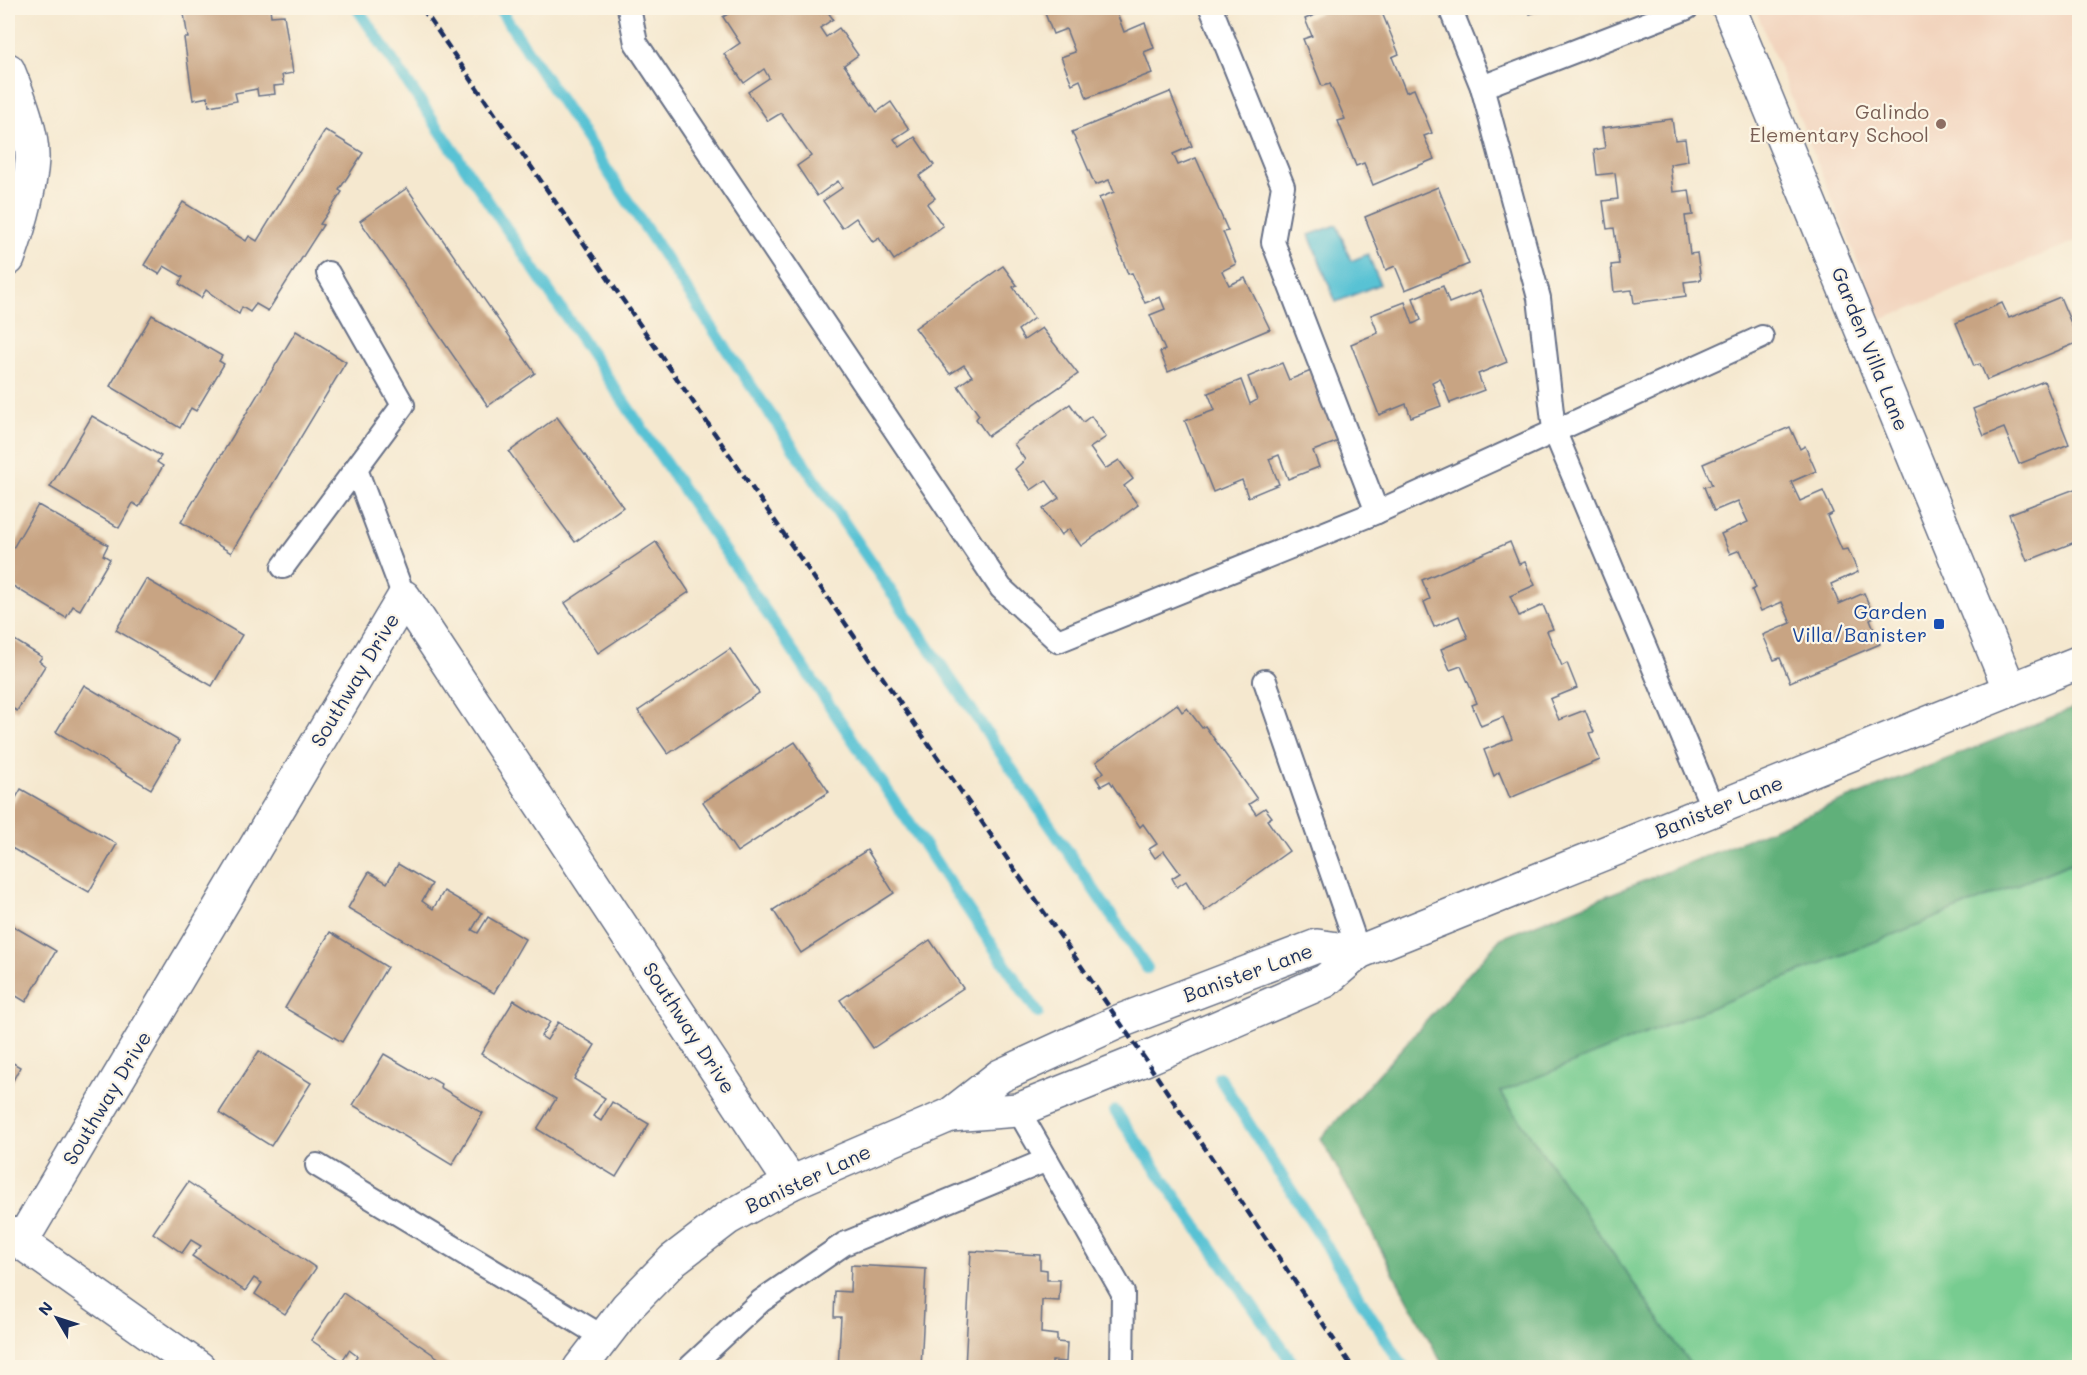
<svg xmlns="http://www.w3.org/2000/svg" width="2087" height="1375" viewBox="0 0 2087 1375" font-family="Mali,sans-serif">
<style>
.built{fill:#f2d4be}
.green{fill:#77cc90;stroke:#497e77;stroke-width:1.5}
.forest{fill:#61b07a;stroke:#3e706c;stroke-width:1.5}
.water{fill:#58c2d4;stroke:#3a7899;stroke-width:1.5}
.lines{fill:none;stroke-linecap:round;stroke-linejoin:round}
.stream{stroke:#58c2d4;stroke-width:12}
.building{fill:#c8a483}
.lane-casing{stroke:#677086;stroke-width:26}
.street-casing{stroke:#677086;stroke-width:36}
.secondary-casing{stroke:#677086;stroke-width:36}
.lane{stroke:#fff;stroke-width:22}
.street{stroke:#fff;stroke-width:33}
.secondary{stroke:#fff;stroke-width:33}
.rail{stroke:#1b2f5e;stroke-width:4.5;stroke-dasharray:9 4.5;stroke-linecap:butt}
.education-dot{fill:#8d6e63;stroke:#fcf5e5;stroke-width:2}
.transit-dot{fill:#1a4fb4;stroke:#fcf5e5;stroke-width:2}
.labels{text-anchor:middle;stroke-width:4.5;stroke-linejoin:round;paint-order:stroke}
.education-label{font-size:20px;fill:#785e54;stroke:#fcf5e5;text-anchor:end}
.street-label{font-size:20px;fill:#1b2f5e;stroke:#fcf5e5}
.transit-label{font-size:20px;fill:#164399;stroke:#fcf5e5;text-anchor:end}
</style>
<rect width="100%" height="100%" fill="#fcf5e5"/>
<filter id="ink" filterUnits="userSpaceOnUse"><feTurbulence type="fractalNoise" baseFrequency=".0167" numOctaves="2"/><feDisplacementMap in="SourceGraphic" scale="12" xChannelSelector="R" yChannelSelector="G"/><feConvolveMatrix kernelMatrix="1 2 1 2 8 2 1 2 1" color-interpolation-filters="sRGB"/></filter>
<filter id="wash" filterUnits="userSpaceOnUse"><feTurbulence type="fractalNoise" baseFrequency=".008" numOctaves="4" result="noise"/><feDisplacementMap in="SourceGraphic" scale="24" xChannelSelector="R" yChannelSelector="G"/><feGaussianBlur stdDeviation="1.35" result="paint"/><feColorMatrix in="noise" values="0 0 0 0 0 0 0 0 0 0 0 0 0 0 0 0 0 1.4 0 .05"/><feComposite in="paint" operator="in"/></filter>
<g filter="url(#wash)">
<rect width="100%" height="100%" fill="#f5e8cf"/>
<path class="built" d="M1755,8H2079V240L1881,320Z"/>
<path class="green" d="M2079,860V1367H1692L1500,1092Z"/>
<path class="forest" d="M2079,706V860L1500,1092L1692,1367H1444L1321,1138L1501,938Z"/>
<path class="water" d="M1337,225L1351,261L1368,254L1380,284L1336,302L1309,235Z"/>
<g class="lines">
<g class="stream">
<path d="M357,8L1038,1013"/>
<path d="M499,8L741,371L1147,968"/>
<path d="M1219,1077L1404,1368"/>
<path d="M1115,1111L1296,1368"/>
</g>
</g>
<g id="blocks">
<g class="building">
<path d="M183,8H270L271,16L284,15L293,73L282,75L284,85L274,86L275,94L258,96L257,89L235,93L237,101L209,106L208,97L193,100L184,38H188Z"/>
<path d="M737,8H825L833,19L820,28L826,37L839,28L858,55L844,65L877,112L891,102L909,129L894,139L900,147L915,137L934,165L919,176L935,198L927,204L943,226L894,260L879,238L873,242L856,218L842,228L823,201L842,188L838,181L817,196L797,166L811,156L781,113L768,121L748,92L769,78L764,69L744,83L724,54L740,43L723,17Z"/>
<path d="M1043,8H1115L1124,32L1145,23L1154,48L1144,52L1152,73L1087,98L1080,80L1072,84L1061,57L1075,52L1066,29L1053,34Z"/>
<path d="M1331,8H1370L1371,12L1380,8L1399,54L1392,57L1406,92L1414,89L1432,133L1424,136L1434,159L1373,185L1364,163L1356,166L1338,121L1345,119L1330,84L1322,86L1303,39L1312,36L1305,19Z"/>
<path d="M1528,8H1547L1530,14Z"/>
<path d="M1170,92L1192,146L1173,154L1178,165L1196,158L1228,231L1223,232L1236,264L1222,271L1229,285L1245,278L1270,329L1168,372L1160,352L1165,350L1150,315L1165,309L1160,297L1145,303L1132,273L1128,274L1099,198L1114,192L1109,180L1095,185L1072,132Z"/>
<path d="M1672,119L1675,140L1685,139L1688,161L1670,164L1673,192L1689,190L1693,215L1685,216L1690,254L1697,253L1701,280L1684,282L1686,296L1634,303L1632,290L1614,292L1611,265L1619,264L1614,228L1607,229L1603,201L1618,199L1615,173L1597,175L1594,150L1605,148L1602,128Z"/>
<path d="M325,130L363,153L339,190L342,192L320,224L323,225L268,311L256,304L250,312L242,307L239,314L206,290L201,298L179,284L183,277L164,266L159,274L144,265L183,202L246,241L249,236L257,241Z"/>
<path d="M1438,187L1469,264L1405,290L1395,266L1386,270L1365,217Z"/>
<path d="M407,188L535,373L488,406L360,221Z"/>
<path d="M1003,266L1017,285L1013,287L1034,318L1018,330L1024,340L1042,328L1078,374L988,436L976,419L979,415L958,386L972,376L964,365L950,374L915,328Z"/>
<path d="M1443,286L1449,303L1480,291L1507,362L1478,374L1484,390L1450,403L1440,378L1432,382L1441,406L1411,417L1406,404L1379,415L1351,344L1378,333L1371,315L1405,302L1413,324L1421,320L1413,298Z"/>
<path d="M2060,297L2079,342L1987,380L1980,364L1974,366L1956,323L2002,303L2009,318Z"/>
<path d="M152,315L222,356L219,361L224,364L196,411L191,408L180,428L110,386Z"/>
<path d="M296,331L346,362L231,553L181,522Z"/>
<path d="M1282,363L1289,380L1311,371L1339,441L1313,451L1319,467L1288,479L1279,455L1269,459L1279,484L1248,497L1242,480L1213,492L1185,421L1215,410L1208,393L1241,380L1250,404L1257,400L1248,377Z"/>
<path d="M2044,381L2069,444L2019,464L2004,428L1984,436L1973,409Z"/>
<path d="M1070,404L1083,422L1091,416L1106,437L1090,448L1105,469L1119,460L1133,479L1124,486L1138,505L1081,546L1069,529L1061,535L1043,509L1059,498L1046,480L1031,490L1015,469L1025,460L1014,444Z"/>
<path d="M92,416L161,456L157,462L163,466L139,507L133,503L119,528L50,487Z"/>
<path d="M557,417L623,507L575,542L509,452Z"/>
<path d="M1790,427L1800,449L1805,446L1816,471L1791,482L1800,501L1823,491L1833,513L1827,516L1842,550L1848,549L1858,572L1831,584L1839,604L1864,593L1874,617L1870,619L1880,644L1790,682L1780,658L1774,660L1763,635L1791,623L1782,602L1761,611L1752,590L1756,588L1740,550L1730,554L1721,534L1748,522L1738,501L1714,511L1704,487L1712,485L1703,464Z"/>
<path d="M2080,487V540L2027,561L2009,514Z"/>
<path d="M38,505L108,545L103,555L110,559L80,610L73,606L66,618L8,583V557Z"/>
<path d="M656,542L689,592L598,653L565,603Z"/>
<path d="M1510,542L1519,564L1525,562L1535,585L1510,596L1519,616L1543,605L1553,629L1547,631L1562,666L1567,663L1577,688L1550,699L1559,720L1585,710L1594,732L1589,733L1600,760L1510,798L1499,772L1494,776L1484,750L1512,739L1503,717L1481,726L1472,705L1477,703L1461,666L1450,670L1441,649L1468,638L1459,616L1434,627L1424,602L1430,599L1422,580Z"/>
<path d="M146,579L242,635L212,686L116,630Z"/>
<path d="M8,636L42,657L39,661L45,666L17,711L12,708L8,715Z"/>
<path d="M730,649L759,693L668,754L638,711Z"/>
<path d="M84,685L179,741L151,789L56,732Z"/>
<path d="M1177,704L1182,712L1187,708L1202,728L1205,726L1257,799L1249,804L1256,814L1265,808L1272,817L1267,820L1289,851L1205,911L1186,881L1177,887L1172,878L1180,873L1164,851L1155,858L1149,849L1157,844L1143,824L1140,827L1110,781L1101,786L1096,778L1104,772L1096,762Z"/>
<path d="M795,742L829,792L737,852L703,802Z"/>
<path d="M21,789L117,844L89,892L8,846V812Z"/>
<path d="M867,850L894,893L801,953L773,910Z"/>
<path d="M398,864L432,884L422,901L433,909L444,891L482,913L472,930L478,933L488,917L525,939L494,993L348,908L369,872L387,883Z"/>
<path d="M8,923L56,951L26,1002L8,991Z"/>
<path d="M330,932L387,967L342,1042L285,1008Z"/>
<path d="M930,940L963,988L873,1048L840,1000Z"/>
<path d="M514,1000L550,1022L541,1036L547,1040L558,1022L595,1045L574,1079L605,1098L593,1116L601,1121L612,1102L649,1124L616,1177L537,1129L556,1099L481,1054Z"/>
<path d="M259,1051L311,1083L271,1146L219,1113Z"/>
<path d="M384,1054L427,1079L429,1077L441,1084L440,1087L483,1113L452,1165L353,1105Z"/>
<path d="M8,1060L20,1067L8,1090Z"/>
<path d="M188,1182L316,1268L285,1314L255,1294L262,1283L254,1278L245,1291L192,1256L201,1246L191,1240L182,1253L153,1233Z"/>
<path d="M971,1251L1040,1255V1269L1047,1270V1280H1060L1059,1301L1042,1300L1041,1333L1057,1335V1342L1067,1343L1066,1362L1052,1361V1368H965Z"/>
<path d="M851,1265L926,1269L921,1368H838L841,1317H834L835,1291L850,1292Z"/>
<path d="M343,1293L453,1368H355L351,1365L357,1356L349,1350L342,1361L311,1340Z"/>
</g>
</g>
</g>
<g filter="url(#ink)">
<use href="#blocks" fill-opacity="0" stroke="#677086" stroke-width="1.5"/>
<g class="lines">
<g class="lane-casing">
<g id="lane">
<path d="M629,8L636,43L1001,588L1058,641L1377,512L1762,337"/>
<path d="M1211,8L1283,186L1273,242L1377,512"/>
<path d="M1450,8L1482,87L1539,298L1554,430L1713,809"/>
<path d="M1482,87L1687,8"/>
<path d="M356,469L404,597"/>
<path d="M283,567L403,405L328,273"/>
<path d="M1265,681L1359,952"/>
<path d="M1018,1110L1047,1160"/>
<path d="M317,1165L603,1337"/>
<path d="M689,1368L761,1301L844,1244L1047,1160L1123,1293L1122,1368"/>
</g>
</g>
<g class="street-casing">
<g id="street">
<path d="M1729,8L2010,690"/>
<path d="M8,70C18,95 33,131 32,159C30,193 19,228 8,259"/>
<path d="M21,1242L404,597L791,1183"/>
</g>
</g>
<g class="secondary-casing">
<g id="secondary">
<path d="M950,1115L1018,1110L1145,1059L1325,981L1359,952L2080,662"/>
<path d="M8,1233L199,1368"/>
<path d="M580,1368L627,1307L673,1260L728,1218L791,1183L950,1115L1000,1076L1118,1022L1317,946L1359,952"/>
</g>
</g>
<use href="#lane" class="lane"/>
<use href="#street" class="street"/>
<use href="#secondary" class="secondary"/>
<path class="rail" d="M422,8L1145,1059L1353,1368"/>
</g>
</g>
<circle class="education-dot" cx="1941" cy="124" r="6"/>
<rect class="transit-dot" x="1933" y="618" width="12" height="12" rx="3"/>
<g class="labels">
<g class="education-label">
<text x="1929" y="119">Galindo<tspan x="1929" dy="23">Elementary School</tspan></text>
</g>
<g class="street-label">
<text transform="translate(1870 349) rotate(68)" y="7">Garden Villa Lane</text>
<text transform="translate(355 680) rotate(-59)" y="7">Southway Drive</text>
<text transform="translate(1719 807) rotate(-22)" y="7">Banister Lane</text>
<text transform="translate(1248 973) rotate(-20)" y="7">Banister Lane</text>
<text transform="translate(689 1028) rotate(57)" y="7">Southway Drive</text>
<text transform="translate(107 1098) rotate(-59)" y="7">Southway Drive</text>
<text transform="translate(808 1179) rotate(-25)" y="7">Banister Lane</text>
</g>
<g class="transit-label">
<text x="1927" y="619">Garden<tspan x="1927" dy="23">Villa/Banister</tspan></text>
</g>
</g>
<rect width="2087" height="1375" fill="none" stroke="#fcf5e5" stroke-width="30"/>
<g transform="translate(57 1318) rotate(309)" stroke="#fcf5e5" stroke-width="4.5" paint-order="stroke">
<path d="M0-4.5L10 22L0 15L-10 22Z" fill="#1b2f5e"/>
<text y="-9" font-size="16" font-weight="bold" text-anchor="middle" fill="#1b2f5e">N</text>
</g>
</svg>
